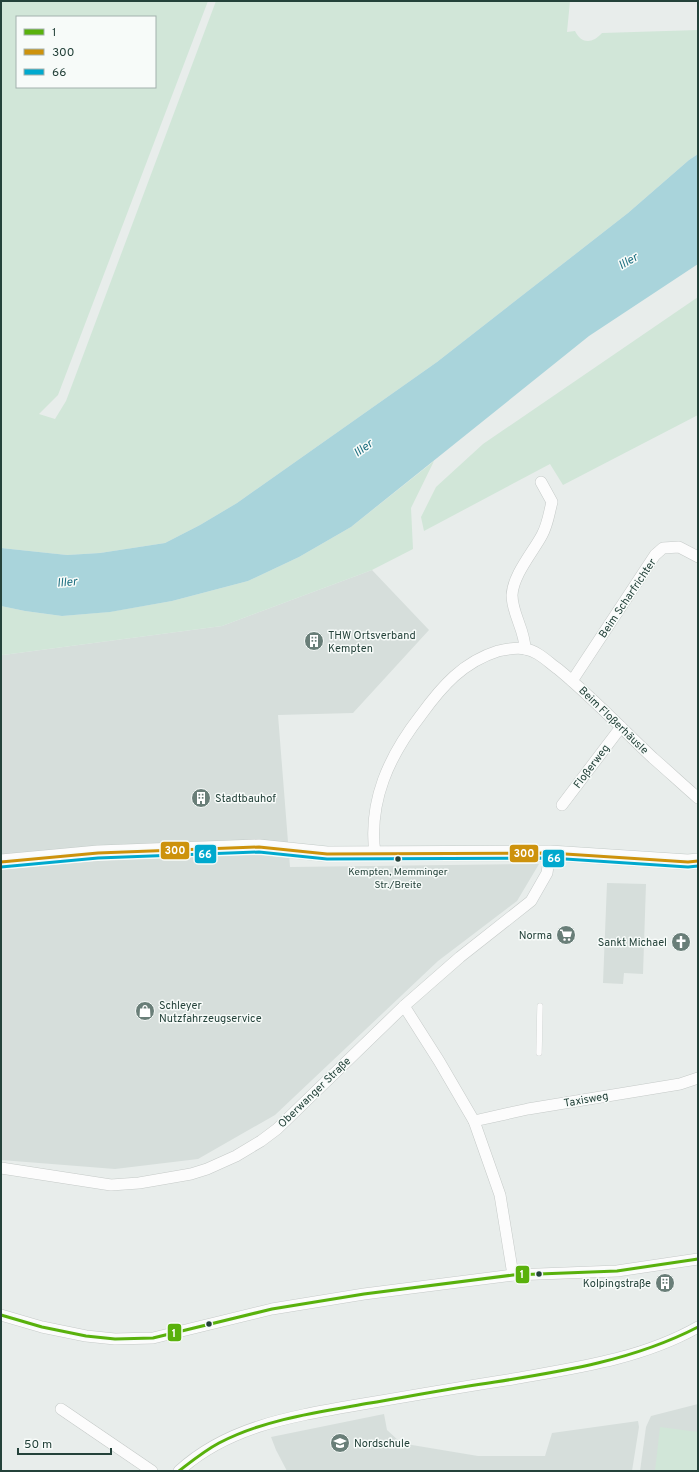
<svg xmlns="http://www.w3.org/2000/svg" width="699" height="1472" viewBox="0 0 699 1472" font-family="Overpass,sans-serif">
<style>
.built{fill:#d6dedb}
.green{fill:#d1e6d8;fill-rule:evenodd}
.water{fill:#a9d4db}
.lines{fill:none;stroke-linecap:round;stroke-linejoin:round}
.service-casing{stroke:#c5cac8;stroke-width:6}
.minor-casing{stroke:#c5cac8;stroke-width:12}
.secondary-casing{stroke:#c3cbc8;stroke-width:16}
.service{stroke:#fcfcfc;stroke-width:5.5}
.minor{stroke:#fcfcfc;stroke-width:11}
.secondary{stroke:#fcfcfc;stroke-width:15}
.bus-1-casing{stroke:#f7fbf9;stroke-width:6}
.bus-2-casing{stroke:#f7fbf9;stroke-width:6}
.bus-3-casing{stroke:#f7fbf9;stroke-width:6}
.bus-1{stroke:#59b10c;stroke-width:3}
.bus-2{stroke:#cd920c;stroke-width:3}
.bus-3{stroke:#00a9ce;stroke-width:3}
.bus-dot{fill:#24423a;stroke:#f7fbf9;stroke-width:1.5}
.labels{text-anchor:middle;stroke-width:3;stroke-linejoin:round;paint-order:stroke}
.bus-label{font-size:10px;fill:#24423a;stroke:#f7fbf9}
.street-label{font-size:11px;fill:#24423a;stroke:#f7fbf9}
.poi-label{font-size:11px;fill:#24423a;stroke:#f7fbf9;text-anchor:start}
.water-label{font-size:12px;font-style:italic;fill:#1c6f80;stroke:#f7fbf9}
.line-badge{stroke:#f7fbf9;stroke-width:1.5}
.badge-label{font-size:11px;text-anchor:middle;font-weight:bold;fill:#fff}
</style>
<rect width="100%" height="100%" fill="#e8edeb"/>
<g class="built">
<path d="M372,570L429,630L353,713L278,715L290,867L539,864L517,901L438,961L275,1115L198,1159L115,1169L1,1160V654L3,655L222,626Z"/>
<path d="M607,883L646,884L643,974L624,973L623,984L603,983Z"/>
<path d="M698,1404V1471H640L646,1427L651,1416Z"/>
<path d="M384,1414L387,1430L399,1441L412,1445L478,1456H545L552,1433L638,1421L639,1427L632,1471H287L276,1450L271,1437Z"/>
</g>
<g class="green">
<path d="M1,1H208L58,395L39,414L55,419L66,401L216,1H570L567,32L575,31C582,45 593,43 602,33L698,30V154L689,160L628,213L437,362L237,503L200,525L165,543L100,553L67,555L1,548ZM17,17H155V87H17Z"/>
<path d="M698,297V415L563,485L550,464L424,531L421,517L436,487L483,444Z"/>
<path d="M434,461L411,508L413,549L372,570L222,626L3,655L1,654V606L25,611L62,616L109,612L172,601L248,581L299,557L351,527Z"/>
<path d="M660,1427L698,1432V1471H655Z"/>
</g>
<path class="water" d="M698,154V264L589,336L351,527L299,557L248,581L172,601L110,612L62,616L25,611L1,606V548L67,555L100,553L165,543L200,525L237,503L437,362L628,213L689,160Z"/>
<g class="lines">
<g class="service-casing">
<path id="service" d="M539,1053L540,1006"/>
</g>
<g class="minor-casing">
<g id="minor">
<path d="M525,649C525,630 512,614 512,595C513,575 533,552 542,535C548,524 549,513 552,502L541,482"/>
<path d="M572,681L655,555L663,548L679,547L698,557"/>
<path d="M562,805L621,727"/>
<path d="M375,854C368,801 389,756 421,715C442,686 463,662 498,651C507,649 517,647 525,649C538,651 548,662 558,669C592,697 621,728 653,758C668,771 683,785 698,798"/>
<path d="M404,1006L439,1061L474,1121L500,1195L513,1275"/>
<path d="M474,1121L528,1109L680,1084L698,1078"/>
<path d="M1,1168L111,1185L139,1183L191,1174L207,1169L236,1156L261,1141L277,1129L404,1006L460,957L531,901L547,873L550,853"/>
<path d="M1,1315L42,1327L86,1336L115,1339L153,1338L272,1309L364,1294L513,1275L617,1271L698,1259"/>
<path d="M61,1409L152,1471"/>
<path d="M179,1471C228,1426 294,1416 357,1405C409,1396 461,1387 513,1379C575,1368 642,1359 698,1327"/>
</g>
</g>
<g class="secondary-casing">
<path id="secondary" d="M1,862L98,853L259,847L327,854L550,853L688,862L698,861"/>
</g>
<use href="#service" class="service"/>
<use href="#minor" class="minor"/>
<use href="#secondary" class="secondary"/>
<g class="bus-1-casing">
<g id="bus-1">
<path d="M1,1315L42,1327L86,1336L115,1339L153,1338L272,1309L364,1294L513,1275L617,1271L698,1259"/>
<path d="M179,1471C192,1461 204,1451 219,1443C265,1419 319,1412 370,1403C411,1396 453,1388 495,1382C565,1371 634,1360 698,1327"/>
</g>
</g>
<g class="bus-2-casing">
<path id="bus-2" d="M1,862L98,853L259,847L327,854L550,853L688,862L698,861"/>
</g>
<g class="bus-3-casing">
<path id="bus-3" d="M1,867L98,858L259,852L327,859L550,858L688,867L698,866"/>
</g>
<use href="#bus-1" class="bus-1"/>
<use href="#bus-2" class="bus-2"/>
<use href="#bus-3" class="bus-3"/>
</g>
<defs>
<g id="building-disc" transform="scale(1)"><circle r="9.5" fill="#697e78" stroke="#f7fbf9"/><path d="M-4-6H4V6H1V3H-1V6H-4ZM-2.5-4.3h1.7v1.8h-1.7ZM.8-4.3h1.7v1.8H.8ZM-2.5-1h1.7V.8h-1.7ZM.8-1h1.7V.8H.8Z" fill="#fff"/></g>
<g id="supermarket-disc" transform="scale(1)"><circle r="9.5" fill="#697e78" stroke="#f7fbf9"/><path d="M-6-5.5h2.5l.6 2H6L4.5 2H-2.5L-4.4-4H-6ZM-1.5 3.2a1.3 1.3 0 1 0 .1 0ZM3 3.2a1.3 1.3 0 1 0 .1 0Z" fill="#fff"/></g>
<g id="church-disc" transform="scale(1)"><circle r="9.5" fill="#697e78" stroke="#f7fbf9"/><path d="M-1.2-6h2.4v3.5h3.3v2.4h-3.3V6h-2.4V-.1h-3.3v-2.4h3.3Z" fill="#fff"/></g>
<g id="shop-disc" transform="scale(1)"><circle r="9.5" fill="#697e78" stroke="#f7fbf9"/><path d="M-5-2.5h2.3a2.7 3.5 0 0 1 5.4 0H5L5.5 6h-11ZM-1.5-2.5h3a1.5 2.3 0 0 0-3 0Z" fill="#fff"/></g>
<g id="school-disc" transform="scale(1)"><circle r="9.5" fill="#697e78" stroke="#f7fbf9"/><path d="M0-5L7-2L0 1L-7-2ZM-4 1L0 2.5L4 1V4Q0 6-4 4Z" fill="#fff"/></g>
</defs>
<g fill-rule="evenodd">
<use href="#building-disc" x="314" y="641"/>
<use href="#building-disc" x="201" y="798"/>
<use href="#supermarket-disc" x="566" y="935"/>
<use href="#church-disc" x="681" y="942"/>
<use href="#shop-disc" x="145" y="1011"/>
<use href="#building-disc" x="665" y="1283"/>
<use href="#school-disc" x="340" y="1443"/>
</g>
<g class="bus-dot">
<circle cx="398" cy="859" r="3.5"/>
<circle cx="539" cy="1274" r="3.5"/>
<circle cx="209" cy="1324" r="3.5"/>
</g>
<g class="labels">
<g class="bus-label">
<text x="398" y="875">Kempten, Memminger<tspan x="398" dy="13">Str./Breite</tspan></text>
</g>
<g class="street-label">
<text transform="translate(627 598) rotate(-56)" y="4">Beim Scharfrichter</text>
<text transform="translate(614 720) rotate(44)" y="4">Beim Floßerhäusle</text>
<text transform="translate(591 766) rotate(-53)" y="4">Floßerweg</text>
<text transform="translate(314 1092) rotate(-44)" y="4">Oberwanger Straße</text>
<text transform="translate(586 1099) rotate(-10)" y="4">Taxisweg</text>
</g>
<g class="poi-label">
<text x="328" y="639">THW Ortsverband<tspan x="328" dy="13">Kempten</tspan></text>
<text x="215" y="802">Stadtbauhof</text>
<text x="552" y="939" text-anchor="end">Norma</text>
<text x="667" y="946" text-anchor="end">Sankt Michael</text>
<text x="159" y="1009">Schleyer<tspan x="159" dy="13">Nutzfahrzeugservice</tspan></text>
<text x="651" y="1287" text-anchor="end">Kolpingstraße</text>
<text x="354" y="1447">Nordschule</text>
</g>
<g class="water-label">
<text transform="translate(628 261) rotate(-30)" y="4">Iller</text>
<text transform="translate(363 448) rotate(-36)" y="4">Iller</text>
<text transform="translate(67 582) rotate(-5)" y="4">Iller</text>
</g>
</g>
<g class="line-badge">
<rect x="160" y="841" width="30" height="19" rx="4" fill="#cd920c"/>
<rect x="509" y="844" width="30" height="19" rx="4" fill="#cd920c"/>
<rect x="194" y="844" width="23" height="20" rx="4" fill="#00a9ce"/>
<rect x="542" y="849" width="23" height="19" rx="4" fill="#00a9ce"/>
<rect x="515" y="1265" width="15" height="19" rx="4" fill="#59b10c"/>
<rect x="167" y="1323" width="15" height="19" rx="4" fill="#59b10c"/>
</g>
<g class="badge-label">
<text x="175" y="854">300</text>
<text x="524" y="857">300</text>
<text x="205" y="858">66</text>
<text x="554" y="862">66</text>
<text x="522" y="1278">1</text>
<text x="174" y="1337">1</text>
</g>
<rect width="699" height="1472" fill="none" stroke="#24423a" stroke-width="4"/>
<rect x="16" y="16" width="140" height="72" fill="#f7fbf9" stroke="#a3b1ad"/>
<rect x="24" y="29" width="20" height="6" fill="#59b10c" stroke="#a3b1ad"/>
<text x="52" y="36" font-size="12" fill="#24423a">1</text>
<rect x="24" y="49" width="20" height="6" fill="#cd920c" stroke="#a3b1ad"/>
<text x="52" y="56" font-size="12" fill="#24423a">300</text>
<rect x="24" y="69" width="20" height="6" fill="#00a9ce" stroke="#a3b1ad"/>
<text x="52" y="76" font-size="12" fill="#24423a">66</text>
<path d="M18 1448v6h93v-6" fill="none" stroke="#24423a" stroke-width="2"/>
<text x="24" y="1448" font-size="12" fill="#24423a" stroke="#f7fbf9" stroke-width="3" paint-order="stroke">50 m</text>
</svg>
